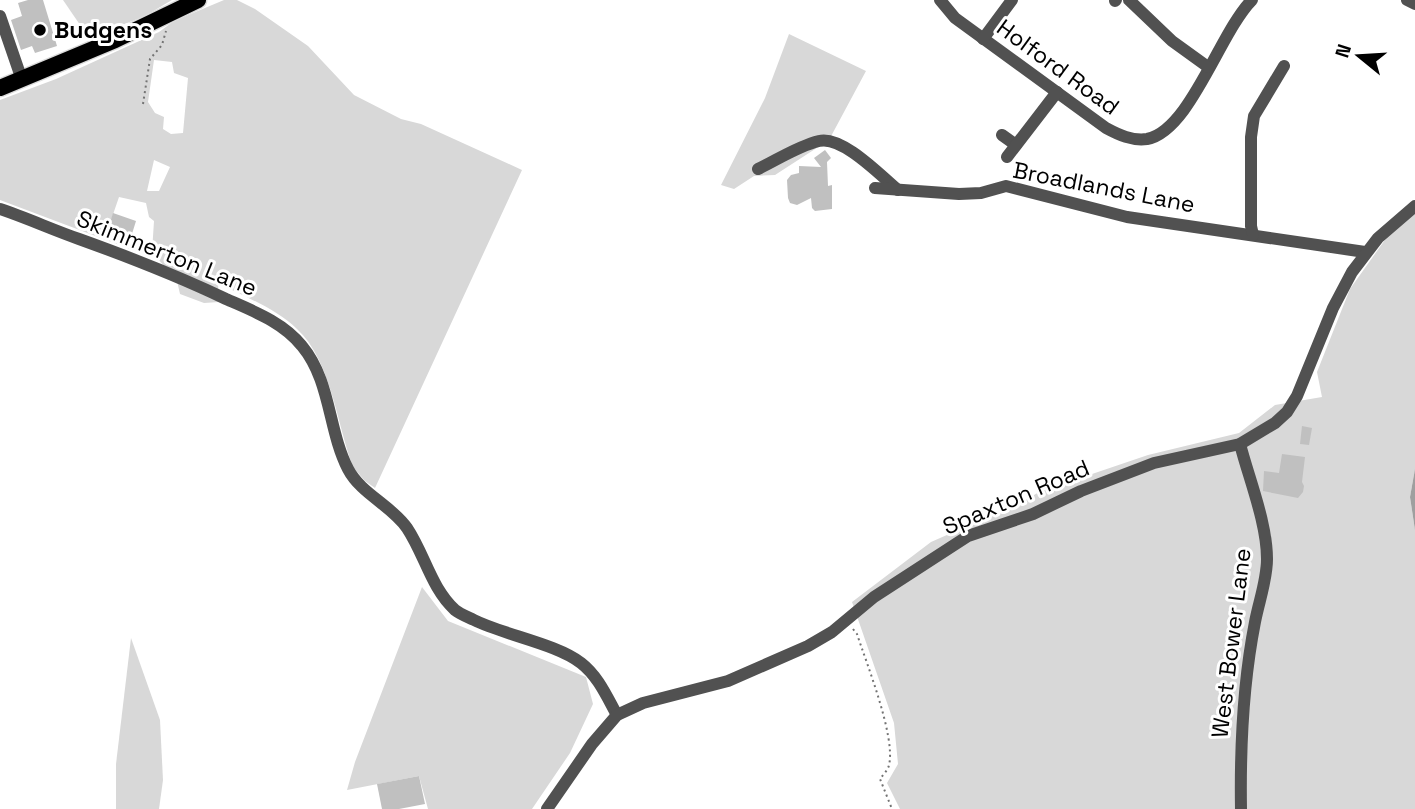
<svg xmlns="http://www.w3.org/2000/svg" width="1415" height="809" viewBox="0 0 1415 809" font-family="'Space Grotesk',sans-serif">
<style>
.green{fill:#d8d8d8;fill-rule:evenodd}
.water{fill:#9f9f9f}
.building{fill:#c0c0c0}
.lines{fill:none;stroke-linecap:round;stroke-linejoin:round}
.major-casing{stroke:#dbdbdb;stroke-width:19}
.path{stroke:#737373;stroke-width:2;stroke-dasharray:2 3.5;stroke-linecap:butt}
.minor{stroke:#515151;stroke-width:12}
.major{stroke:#000;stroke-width:16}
.poi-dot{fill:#000;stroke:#fff;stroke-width:2.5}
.labels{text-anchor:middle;stroke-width:6;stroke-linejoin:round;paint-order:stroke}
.poi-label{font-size:23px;font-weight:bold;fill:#000;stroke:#fff;text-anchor:start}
.street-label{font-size:23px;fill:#000;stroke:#fff}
</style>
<rect width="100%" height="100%" fill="#fff"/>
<g class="green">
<path d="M63,0H172L145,16L89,38Z"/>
<path d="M224,0H237L255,9L308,46L354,95L401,119L421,124L522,170L375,488L365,481L353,467C337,425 331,360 297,329C275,308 245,297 218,283L219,302L204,303L180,294L177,281L152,252L154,221L149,217L146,203L119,197L108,229L131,237L138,252L0,200V100L56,79L159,32L174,21ZM154,60L172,62L174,73L188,78L183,133L171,134L163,129L164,117L155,113L148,102ZM154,160L170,167L159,191H147Z"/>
<path d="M789,34L866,71L829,140L775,175L754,176L734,189L721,185L765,98Z"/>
<path d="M1415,213V469L1410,497L1415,530V809H900L887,783L898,764L894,723L852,602L931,542L1024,501L1039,492L1148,455L1239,433L1275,405L1322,397L1317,372L1350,289L1392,230Z"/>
<path d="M422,587L448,621L586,677L593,704L570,753L532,809H428L419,776L347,790L355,762Z"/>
<path d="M131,638L160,720L163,780L159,809H116V764Z"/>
</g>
<path class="water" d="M1415,469V530L1410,497Z"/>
<g class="building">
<path d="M28,0H43L57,46L35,53L32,46L21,50L11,20L22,16L18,3Z"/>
<path d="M825,150L831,158L827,162L828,186L832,185V209L815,211L812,208L811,198L797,205L790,203L788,198L787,180L791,175L799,173V166L821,167L814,158Z"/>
<path d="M113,213L136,221L131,237L108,229Z"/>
<path d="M1302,426L1312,428L1309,445L1300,444Z"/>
<path d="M1282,454L1305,457L1302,482L1304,486L1303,492L1298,498L1263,491L1264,471L1279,473Z"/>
<path d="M419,776L425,804L399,809H382L377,784Z"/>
</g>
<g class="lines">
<g class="major-casing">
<path id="major" d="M0,88L115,40L198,0"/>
</g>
<g class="path">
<path d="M143,104L150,59L162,45L166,31"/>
<path d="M853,629L857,634C866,662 896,737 889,765C888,770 883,775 880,779L892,809"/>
</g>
<g class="minor">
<path d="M940,0L955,18L1106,128C1119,135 1132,141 1147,139C1190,131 1220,32 1252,0"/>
<path d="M1129,0L1172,41L1208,67"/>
<path d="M1407,0L1415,4"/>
<path d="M1115,1L1116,0"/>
<path d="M0,16L22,80"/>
<path d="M983,39L1012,0"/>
<path d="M1002,135L1016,145"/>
<path d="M1007,157L1057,92"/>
<path d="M758,169C777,160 798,146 819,141C842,135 881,176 898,190"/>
<path d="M875,188L959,194L981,193L1006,186L1127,217L1365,252"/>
<path d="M0,209C27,218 53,230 79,239C129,257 178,276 226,299C253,311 283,322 302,346C331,381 328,430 348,469C361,494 391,505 407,528C425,555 431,588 455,610C460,614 468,617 474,620C504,635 557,644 581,663C598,676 607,697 617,715"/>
<path d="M1253,235L1251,226V137L1254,116L1284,66"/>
<path d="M1240,444C1249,479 1267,523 1267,559C1267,580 1259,601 1255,622C1243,683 1240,747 1241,809"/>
<path d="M547,809L592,744L617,715L643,703L728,681L808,646L832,632L874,597L968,536L1033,514L1081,491L1154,463L1240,444L1275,423L1287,412L1297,396L1333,308L1352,272L1378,238L1415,206"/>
</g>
<use href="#major" class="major"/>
</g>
<circle class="poi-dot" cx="40" cy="30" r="7"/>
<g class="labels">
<g class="poi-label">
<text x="54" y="38">Budgens</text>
</g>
<g class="street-label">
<text transform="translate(1058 67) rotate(36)" y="8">Holford Road</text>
<text transform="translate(1104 187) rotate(11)" y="8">Broadlands Lane</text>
<text transform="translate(167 253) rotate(22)" y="8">Skimmerton Lane</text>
<text transform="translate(1016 497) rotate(-23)" y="8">Spaxton Road</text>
<text transform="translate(1231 643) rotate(-83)" y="8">West Bower Lane</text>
</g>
</g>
<g transform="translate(1359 56) rotate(288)" stroke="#ffffff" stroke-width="5" paint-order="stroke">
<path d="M0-5L12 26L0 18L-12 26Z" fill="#000000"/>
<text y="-10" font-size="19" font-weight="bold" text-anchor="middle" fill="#000000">N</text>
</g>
</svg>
